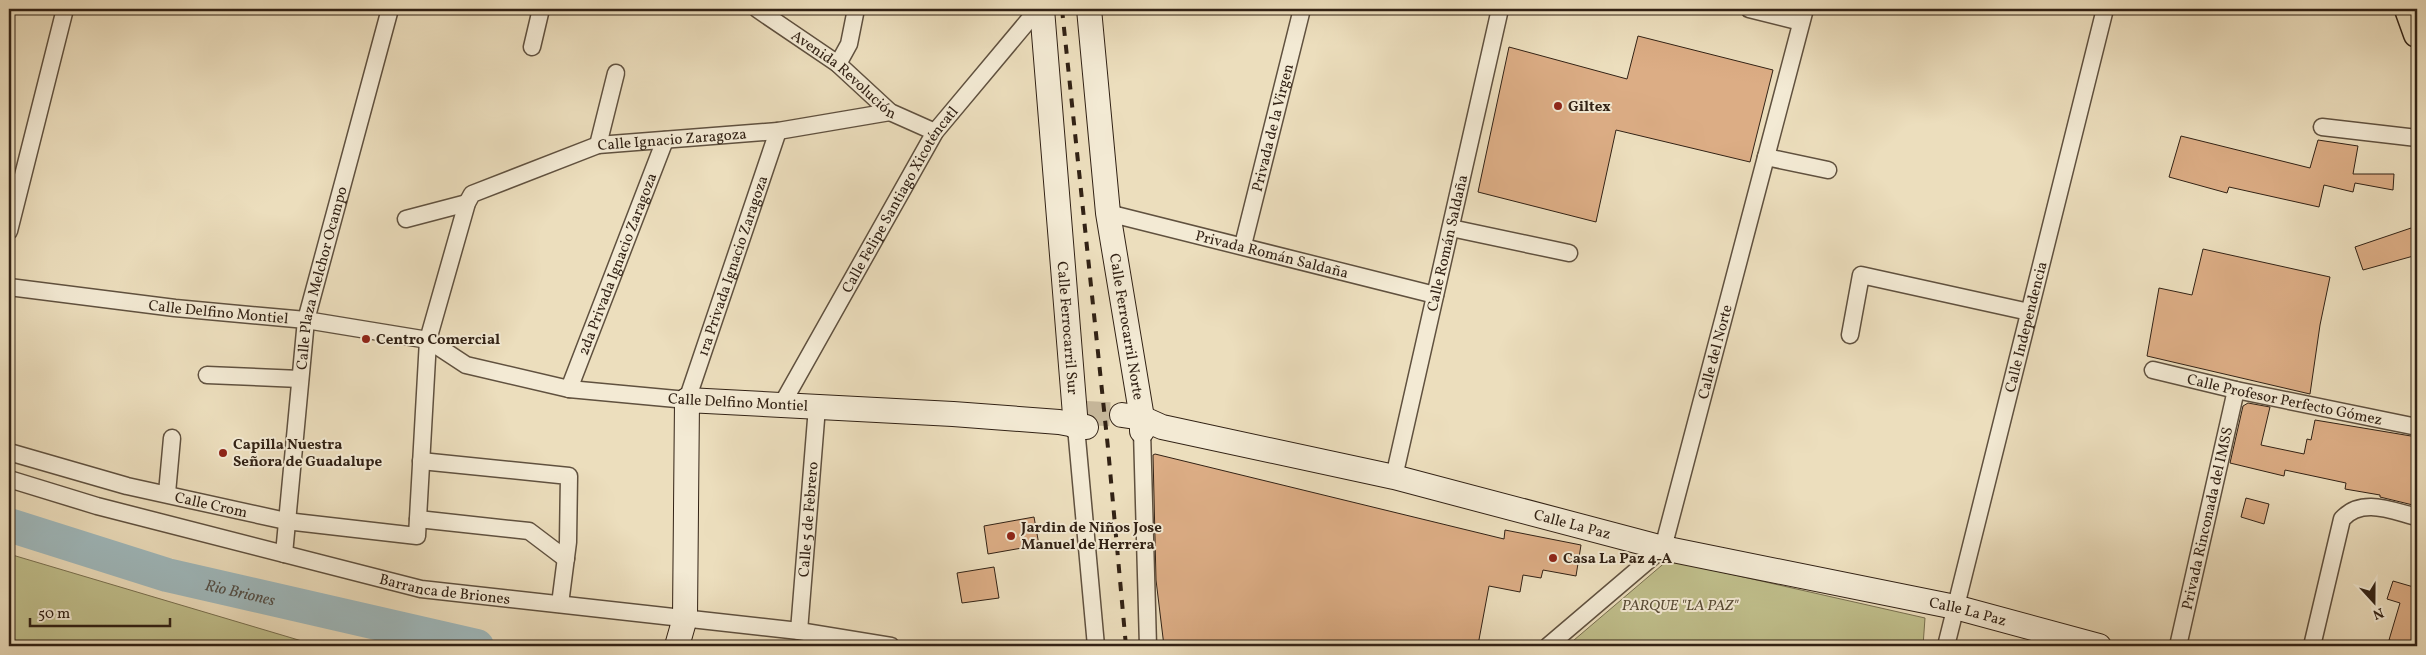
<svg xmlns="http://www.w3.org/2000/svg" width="2426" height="655" viewBox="0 0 2426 655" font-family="Vollkorn,serif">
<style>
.green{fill:#c0bf8c;stroke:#797050}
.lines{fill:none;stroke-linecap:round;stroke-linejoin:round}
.river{stroke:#9fb9bd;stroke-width:34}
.building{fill:#dcad85;stroke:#322215}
.secondary-tunnel{stroke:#c7b89b;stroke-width:24;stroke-dasharray:24 12;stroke-linecap:butt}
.minor-casing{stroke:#60513f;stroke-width:19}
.secondary-casing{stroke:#322215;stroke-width:26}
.primary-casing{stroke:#322215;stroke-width:29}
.minor{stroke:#f3ead4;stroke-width:16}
.secondary{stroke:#f3ead4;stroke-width:24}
.primary{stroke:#ecdebd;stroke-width:26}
.rail{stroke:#322215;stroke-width:4;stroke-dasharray:9 9;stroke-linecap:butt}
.poi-dot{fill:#8f2418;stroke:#f3ead4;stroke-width:2}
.labels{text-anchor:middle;stroke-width:4;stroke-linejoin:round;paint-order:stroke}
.street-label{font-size:15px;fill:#322215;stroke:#f3ead4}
.poi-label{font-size:15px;font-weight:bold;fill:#322215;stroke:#f3ead4;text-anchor:start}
.park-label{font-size:15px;font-style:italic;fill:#564933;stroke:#f3ead4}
.water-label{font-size:16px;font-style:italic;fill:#534f47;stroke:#f3ead4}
</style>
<rect width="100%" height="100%" fill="#ecdebd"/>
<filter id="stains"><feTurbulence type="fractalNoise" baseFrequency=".004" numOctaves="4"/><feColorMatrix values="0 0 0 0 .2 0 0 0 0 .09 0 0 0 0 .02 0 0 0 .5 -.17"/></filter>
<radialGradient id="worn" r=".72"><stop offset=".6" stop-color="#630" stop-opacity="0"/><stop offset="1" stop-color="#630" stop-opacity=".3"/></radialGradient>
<g class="green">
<path d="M9,554L312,644V646H9Z"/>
<path d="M1668,560L1925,618L1923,646H1567Z"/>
</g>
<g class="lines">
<path class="river" id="s1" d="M9,525L167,575L477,646"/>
</g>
<g class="building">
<path d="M1638,36L1773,70L1750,162L1616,130L1596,222L1478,192L1509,47L1627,79Z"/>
<path d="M2181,136L2310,168L2318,140L2358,146L2353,174H2394L2393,190L2355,183L2353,192L2324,185L2319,207L2229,187L2227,193L2169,177Z"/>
<path d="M2417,226V255L2363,270L2355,247Z"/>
<path d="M2203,249L2330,277L2320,325L2310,394L2147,356L2159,288L2192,295Z"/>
<path d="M2248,403L2270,407L2261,445L2304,454L2307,439L2311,440L2315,420L2417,437V506L2380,497V495L2345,489L2346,483L2285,470L2284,476L2230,463L2243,406Z"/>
<path d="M1155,454L1504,539L1505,530L1581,545L1576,576L1543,570L1541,578L1523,575L1520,592L1489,586L1478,645L1164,646L1156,580L1153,455Z"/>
<path d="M2246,498L2269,504L2264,524L2241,517Z"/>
<path d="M1034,517L1039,545L988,554L984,526Z"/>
<path d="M994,567L999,598L962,603L957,573Z"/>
<path d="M2393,581L2417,588V646L2389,640L2400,603L2387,599Z"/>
</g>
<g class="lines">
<path class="secondary-tunnel" d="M1086,413L1122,415"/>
<g class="minor-casing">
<g id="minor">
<path id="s2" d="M757,9L838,64L890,112L935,132"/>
<path d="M1749,9L1801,22"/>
<path d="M532,47L541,9"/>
<path d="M838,64L849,44L856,9"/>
<path d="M2322,127L2417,138"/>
<path d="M598,145L616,73"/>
<path d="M1766,157L1828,170"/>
<path id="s3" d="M1108,213L1435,295"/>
<path d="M406,219L467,203"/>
<path d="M1451,228L1569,253"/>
<path d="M9,231L65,9"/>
<path id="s4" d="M1243,245L1302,9"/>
<path id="s5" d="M9,287L175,308L306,320L428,340L466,365L569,389L687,400L778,131"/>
<path d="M1850,335L1861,275L2029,312"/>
<path id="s6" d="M2153,370L2236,390L2417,427"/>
<path d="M207,375L300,379"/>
<path id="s7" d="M569,389L665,140"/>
<path id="s8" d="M782,404L935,132L1038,9"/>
<path d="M1076,427L1096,646"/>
<path d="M1142,431L1148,646"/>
<path id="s9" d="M9,452L127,486L286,521L417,536L428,340L467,203L472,194L598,145L778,131L890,112"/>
<path d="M421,461L569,476L568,542L560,604"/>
<path id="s10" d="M1394,477L1500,9"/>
<path id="s11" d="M9,479L97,506L421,589L799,631L891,646"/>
<path d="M167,493L172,438"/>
<path d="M418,519L529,531L566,559"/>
<path id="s12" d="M284,554L306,320L390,9"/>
<path id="s13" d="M799,631L817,407"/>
<path id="s14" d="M1548,646L1663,548L1805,9"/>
<path id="s15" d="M1946,646L2105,9"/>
<path id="s16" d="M2178,646L2236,390"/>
<path d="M2312,646L2342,519C2362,497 2392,511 2417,517"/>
</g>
</g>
<g class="secondary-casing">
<g id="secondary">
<path id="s17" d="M1042,9L1076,427"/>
<path id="s18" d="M1089,9L1108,213L1142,418V431"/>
<path id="s19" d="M1122,415L1142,418L1162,427L1394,477L1663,548L1955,607L2099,646"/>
<path d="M677,646L685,618L687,400L953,414L1059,422L1086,427"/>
</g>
</g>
<g class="primary-casing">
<path id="primary" d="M2408,9L2417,34"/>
</g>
<use href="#minor" class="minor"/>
<use href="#secondary" class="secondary"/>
<use href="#primary" class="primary"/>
<path class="rail" d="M1062,9L1108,448L1126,646"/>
</g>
<g class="poi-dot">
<circle cx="1558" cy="106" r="5"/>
<circle cx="366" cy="339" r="5"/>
<circle cx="223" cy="453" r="5"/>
<circle cx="1011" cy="536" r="5"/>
<circle cx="1553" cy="558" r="5"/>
</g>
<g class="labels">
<g class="street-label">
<text dy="5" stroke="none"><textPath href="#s2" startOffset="109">Avenida Revolución</textPath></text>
<text dy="5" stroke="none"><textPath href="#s4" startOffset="121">Privada de la Virgen</textPath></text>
<text dy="5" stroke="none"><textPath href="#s9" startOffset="976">Calle Ignacio Zaragoza</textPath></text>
<text dy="5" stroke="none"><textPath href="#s8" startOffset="236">Calle Felipe Santiago Xicoténcatl</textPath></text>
<text dy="5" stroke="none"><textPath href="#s10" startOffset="240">Calle Román Saldaña</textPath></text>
<text dy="5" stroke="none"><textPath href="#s3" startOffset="169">Privada Román Saldaña</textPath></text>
<text dy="5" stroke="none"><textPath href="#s7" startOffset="134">2da Privada Ignacio Zaragoza</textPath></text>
<text dy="5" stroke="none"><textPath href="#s5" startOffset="834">1ra Privada Ignacio Zaragoza</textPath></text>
<text dy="5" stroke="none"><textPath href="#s12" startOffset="279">Calle Plaza Melchor Ocampo</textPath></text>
<text dy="5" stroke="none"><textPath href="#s5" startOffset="211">Calle Delfino Montiel</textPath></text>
<text dy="5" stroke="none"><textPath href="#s18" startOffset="320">Calle Ferrocarril Norte</textPath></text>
<text dy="5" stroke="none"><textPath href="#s15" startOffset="329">Calle Independencia</textPath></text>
<text dy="5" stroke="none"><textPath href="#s17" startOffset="320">Calle Ferrocarril Sur</textPath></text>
<text dy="5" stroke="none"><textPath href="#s14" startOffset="354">Calle del Norte</textPath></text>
<text dy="5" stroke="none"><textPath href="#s6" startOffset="135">Calle Profesor Perfecto Gómez</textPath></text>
<text transform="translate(738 402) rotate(3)" y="5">Calle Delfino Montiel</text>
<text dy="5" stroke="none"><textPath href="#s9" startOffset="209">Calle Crom</textPath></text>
<text dy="5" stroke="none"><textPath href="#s16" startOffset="131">Privada Rinconada del IMSS</textPath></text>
<text dy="5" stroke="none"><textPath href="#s13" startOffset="112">Calle 5 de Febrero</textPath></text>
<text dy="5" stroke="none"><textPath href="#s19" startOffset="464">Calle La Paz</textPath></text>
<text dy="5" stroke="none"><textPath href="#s11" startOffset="450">Barranca de Briones</textPath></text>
<text dy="5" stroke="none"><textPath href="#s19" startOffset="869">Calle La Paz</textPath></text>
</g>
<g class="poi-label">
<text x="1568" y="111">Giltex</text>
<text x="376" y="344">Centro Comercial</text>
<text x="233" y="449">Capilla Nuestra<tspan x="233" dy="17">Señora de Guadalupe</tspan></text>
<text x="1021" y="532">Jardin de Niños Jose<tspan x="1021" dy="17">Manuel de Herrera</tspan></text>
<text x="1563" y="563">Casa La Paz 4-A</text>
</g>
<g class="park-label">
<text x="1680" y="610">PARQUE "LA PAZ"</text>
</g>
<g class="water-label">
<text dy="6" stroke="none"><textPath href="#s1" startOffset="241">Rio Briones</textPath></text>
</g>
</g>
<rect width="2426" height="655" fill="none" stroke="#ecdebd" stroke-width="30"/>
<rect x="10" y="10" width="2406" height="635" fill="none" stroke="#322215" stroke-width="2.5"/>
<rect x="15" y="15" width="2396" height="625" fill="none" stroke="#322215"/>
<g transform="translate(2374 602) rotate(159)" stroke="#f3ead4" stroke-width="4" paint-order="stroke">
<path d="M0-4L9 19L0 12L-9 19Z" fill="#322215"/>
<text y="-8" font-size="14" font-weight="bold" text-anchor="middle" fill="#322215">N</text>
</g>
<path d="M30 618v8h140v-8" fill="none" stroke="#322215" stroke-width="2.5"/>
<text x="38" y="618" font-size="15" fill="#322215" stroke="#f3ead4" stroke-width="4" paint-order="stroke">50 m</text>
<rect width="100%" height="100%" filter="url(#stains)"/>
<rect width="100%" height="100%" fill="url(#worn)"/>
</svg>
